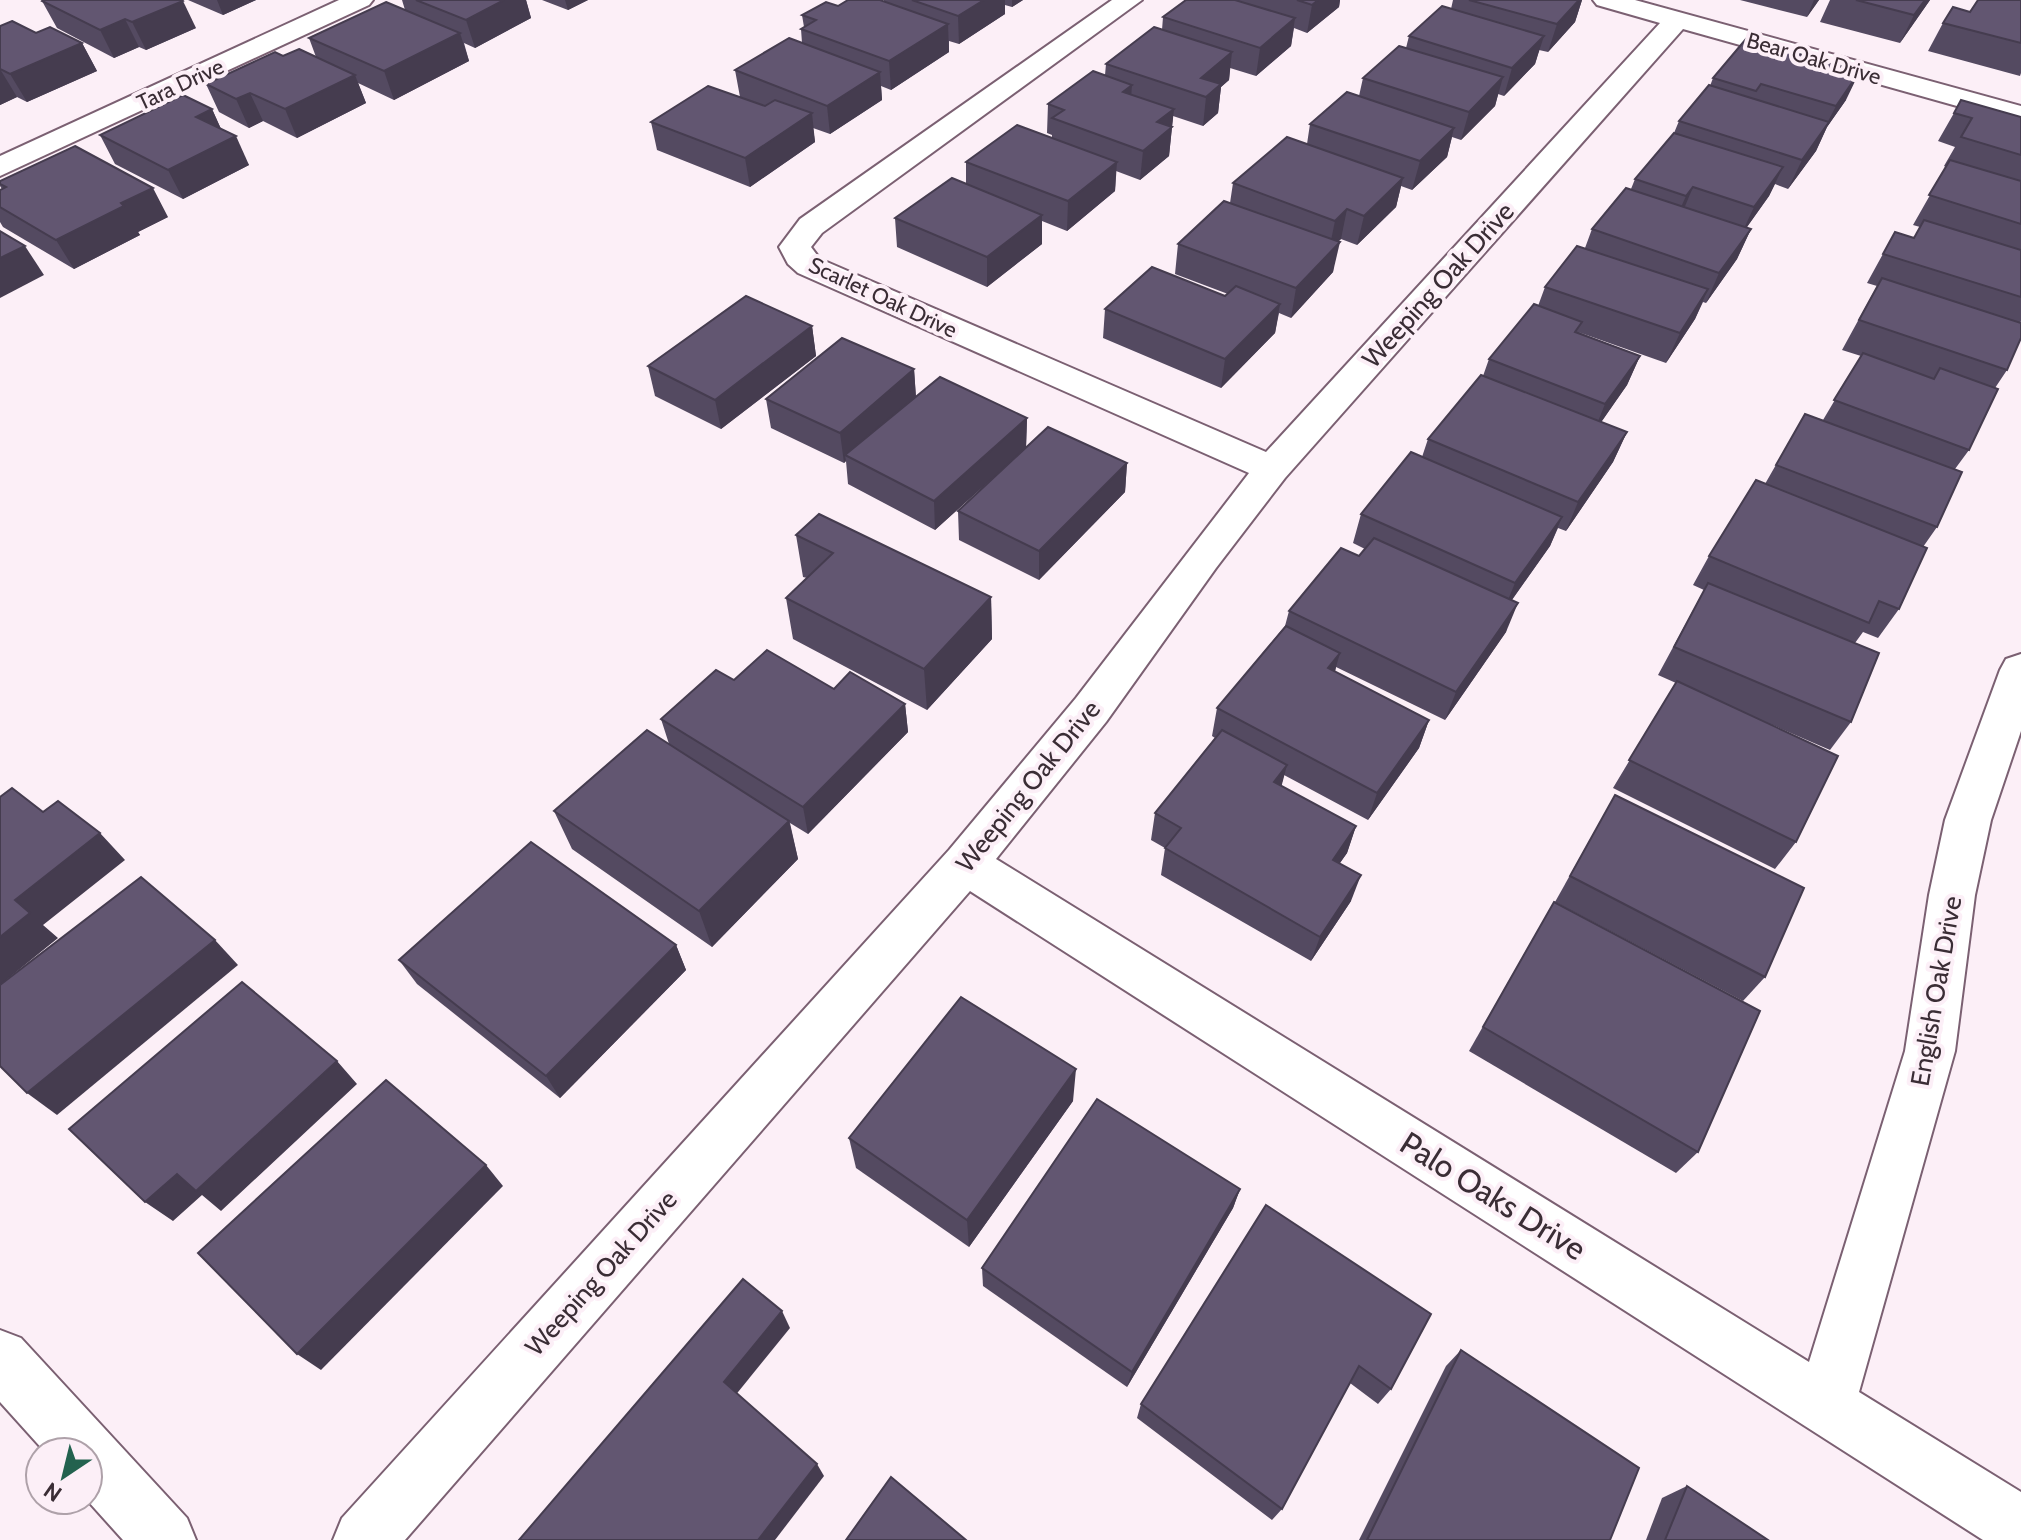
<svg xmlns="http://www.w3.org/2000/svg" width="2021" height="1540" viewBox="0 0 2021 1540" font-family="Cabin,sans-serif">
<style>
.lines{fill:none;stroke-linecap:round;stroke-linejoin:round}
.street-casing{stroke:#7b6072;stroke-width:4}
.street{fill:#fff;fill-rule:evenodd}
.wall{fill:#544a61}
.shaded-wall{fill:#453c4f}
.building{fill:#625671;stroke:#453c4f;stroke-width:2}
.labels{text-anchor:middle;stroke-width:8;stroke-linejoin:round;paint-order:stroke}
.far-street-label{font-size:22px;fill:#3a2d35;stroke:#fceff7}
.street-label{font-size:26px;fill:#3a2d35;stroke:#fceff7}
.near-street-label{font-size:32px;fill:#3a2d35;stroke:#fceff7}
</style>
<rect width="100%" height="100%" fill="#fceff7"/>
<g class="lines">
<g class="street-casing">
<g id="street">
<path d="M339,0H373L369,5L0,176V156Z"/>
<path d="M1112,0H1142L822,233L811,247L820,259L1266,452L1660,23L1597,5L1593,0H1635L2021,106V124L1683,29L1285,478L1216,568L1106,722L996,859L1809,1362L1905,1051L1929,895L1945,820L2000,670L2006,659L2021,654V731L1991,820L1975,895L1955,1051L1859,1392L2021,1492V1540H1983L970,891L405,1540H333L342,1518L949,850L1076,698L1249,473L798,273L788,264L779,247L800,219Z"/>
<path d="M0,1330L21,1338L187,1518L196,1540H123L87,1500L88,1452H45L0,1402Z"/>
</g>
</g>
<use href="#street" class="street"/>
</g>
<g class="wall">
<path d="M188,0H256L223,15Z"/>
<path d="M402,0H526L531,18L475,48L464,43L469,61L394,100L358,83L366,103L297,138L263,121L249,128L219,112L206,84L283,56L316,57L309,38L405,10Z"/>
<path d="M542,0H588L568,10Z"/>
<path d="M884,0H1023L1012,7L1005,5V14L959,44L949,41V52L891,90L881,86L882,100L830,134L813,128L815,142L750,187L657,150L651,122L740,97L735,70L802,43L801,29L804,27L802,15L838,6L884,1Z"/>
<path d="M1186,0H1340L1339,7L1307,33L1294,28L1291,46L1256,76L1230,68L1229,80L1221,87L1218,113L1203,126L1173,116L1169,156L1140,180L1116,171L1115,191L1067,231L1042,221V244L987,287L897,247L895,218L966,184V162L1052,138V135L1047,133L1048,104L1105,75L1106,64L1162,30L1163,17Z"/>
<path d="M1453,0H1582L1575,22L1548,52L1539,50L1535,64L1504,96L1498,94L1495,106L1461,140L1452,137L1447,157L1412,190L1401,186L1396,207L1357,245L1341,239L1337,242L1333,272L1291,318L1279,313L1275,333L1221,388L1103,338L1105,309L1225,296L1228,294L1175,274L1178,244L1230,203L1233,183L1307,144L1310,124L1359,96L1363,78L1406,48L1409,36L1451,9Z"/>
<path d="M1740,0H1819L1807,17Z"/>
<path d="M1830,0H1930L1900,43L1820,22Z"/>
<path d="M2021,0V73L2020,76L1928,51L1943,23L1970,12Z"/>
<path d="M42,1L196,28L146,50L139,47L114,58L57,28Z"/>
<path d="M0,26L82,43L97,71L27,102L17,97L0,105Z"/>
<path d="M1746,39L1846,100L1827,127L1816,151L1788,189L1775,184L1769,196L1746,228L1751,229L1737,259L1706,303L1703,302L1695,319L1666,363L1578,332L1640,356L1627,385L1601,422L1627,432L1613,462L1566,531L1558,528L1550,546L1512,600L1506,632L1445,720L1336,667L1335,672L1429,720L1419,748L1368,820L1284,775L1281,786L1356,826L1347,853L1339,864L1351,901L1311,961L1161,875L1165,848L1151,840L1155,813L1215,738L1212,736L1217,708L1285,626L1289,611L1359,556L1365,549L1353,543L1361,514L1422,457L1428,439L1483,376L1489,359L1538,306L1545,287L1585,248L1592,229L1631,189L1635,179L1674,133L1679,121L1710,86L1713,78Z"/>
<path d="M212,109L221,129L249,165L183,199L115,164L100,135Z"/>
<path d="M1954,113L2021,117V321L2007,370L1995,388L1969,450L1955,469L1937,527L1923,547L1899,609L1878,638L1863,632L1855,643L1851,722L1830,750L1770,724L1796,842L1775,869L1613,788L1676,683L1658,675L1704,590L1693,585L1709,556L1765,484L1805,414L1823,420L1861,356L1842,350L1877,286L1867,283L1895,232L1914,238L1920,227L1913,225L1946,167L1944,166L1955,147L1938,141Z"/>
<path d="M0,181L168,217L138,232L140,235L74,269L3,227L0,222V190L2,189L0,186Z"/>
<path d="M812,326L816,356L721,429L655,396L648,366Z"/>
<path d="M914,369L916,397L1027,418L1026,447L1127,463L1125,492L1039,580L959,540L958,511L990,480L935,530L848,484L846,461L844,463L771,428L766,399Z"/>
<path d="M796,535L991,597L992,639L927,710L793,639L786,598L807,578L803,577Z"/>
<path d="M734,680L834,689L905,704L908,732L808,834L790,823L798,859L712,947L572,849L554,811L669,744L661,719Z"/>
<path d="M1615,795L1765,977L1743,1001L1555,902Z"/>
<path d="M1539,928L1698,1152L1676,1173L1469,1051Z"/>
<path d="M676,945L686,970L560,1098L417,984L399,960Z"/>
<path d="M1073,1101L969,1247L856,1168L849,1138Z"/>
<path d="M1240,1189L1233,1208L1127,1387L983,1286L982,1268Z"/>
<path d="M1431,1314L1391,1389L1378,1404L1350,1383L1282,1509L1272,1520L1137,1418L1141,1404Z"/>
<path d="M1461,1350L1610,1540H1359L1446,1366Z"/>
<path d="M1687,1486L1768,1540H1646L1662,1498Z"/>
</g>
<g class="shaded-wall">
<path d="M217,0H256L223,15Z"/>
<path d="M504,0H526L531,18L475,48L466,20Z"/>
<path d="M565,0H588L568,10Z"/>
<path d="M984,0H1005V14L959,44L958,16Z"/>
<path d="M1012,0H1023L1012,7Z"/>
<path d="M1318,0H1340L1339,7L1307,33L1312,5Z"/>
<path d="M1579,0H1582L1575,22L1548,52L1557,24Z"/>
<path d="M1814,0H1819L1807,17Z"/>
<path d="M1925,0H1930L1900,43L1914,15Z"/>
<path d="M183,1L196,28L146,50L132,22Z"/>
<path d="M1295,18L1291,46L1256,76L1260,48Z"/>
<path d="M125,19L139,47L114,58L100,30Z"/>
<path d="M948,24L949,52L891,90L889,61Z"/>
<path d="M460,33L469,61L394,100L384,71Z"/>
<path d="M1544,36L1535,64L1504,96L1512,68Z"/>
<path d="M82,43L97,71L27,102L10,74Z"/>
<path d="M1232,52L1229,80L1221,87L1218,113L1203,126L1206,97L1201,78Z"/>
<path d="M0,69L17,97L0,105Z"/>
<path d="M1860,71L1846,100L1827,127L1816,151L1788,189L1802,160L1824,129L1836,106Z"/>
<path d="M880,72L882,100L830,134L827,106Z"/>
<path d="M355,75L366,103L297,138L285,109Z"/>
<path d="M1503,77L1495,106L1461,140L1469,112Z"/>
<path d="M1132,85L1130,113L1123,92Z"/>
<path d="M250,93L263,121L249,128L236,99Z"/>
<path d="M212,109L225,138L196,117Z"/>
<path d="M1174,109L1169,156L1140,180L1143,151L1157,122Z"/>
<path d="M812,113L815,142L750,187L745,158Z"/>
<path d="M1454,128L1447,157L1412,190L1420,161Z"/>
<path d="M236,136L249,165L183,199L168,170Z"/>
<path d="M1117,162L1115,191L1067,231L1068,201Z"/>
<path d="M1783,167L1769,196L1740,237L1754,207Z"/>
<path d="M1403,178L1396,207L1357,245L1364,216Z"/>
<path d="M1693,187L1681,216L1673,225L1686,196Z"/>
<path d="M153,188L168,217L138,232L140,235L74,269L56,240L121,203Z"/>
<path d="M1347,209L1341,239L1329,250L1335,221Z"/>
<path d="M1042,215V244L987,287V257Z"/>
<path d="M1751,229L1737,259L1706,303L1719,273Z"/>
<path d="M1340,242L1333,272L1291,318L1296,288Z"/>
<path d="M25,246L44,275L0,298V258Z"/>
<path d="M1708,289L1695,319L1666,363L1680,333Z"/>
<path d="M1280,304L1275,333L1221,388L1225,359Z"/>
<path d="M812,326L816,356L721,429L715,400Z"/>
<path d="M1640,356L1627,385L1593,434L1605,404Z"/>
<path d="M914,369L916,399L845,455L846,461L844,463L840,433Z"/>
<path d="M1027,418L1026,448L935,530L934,501Z"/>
<path d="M1627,432L1613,462L1566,531L1578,502Z"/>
<path d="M1127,463L1125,492L1039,580V551Z"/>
<path d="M1562,517L1550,546L1503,612L1515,583Z"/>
<path d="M991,597L992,639L927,710L924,669Z"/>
<path d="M1518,603L1506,632L1445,720L1456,692Z"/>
<path d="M1340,653L1332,681L1328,668Z"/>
<path d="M905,704L908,732L808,834L803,807Z"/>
<path d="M1429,720L1419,748L1368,820L1377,793Z"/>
<path d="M1287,765L1280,792L1274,782Z"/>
<path d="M789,821L798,859L712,947L699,911Z"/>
<path d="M1356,826L1347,853L1324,886L1333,860Z"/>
<path d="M100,833L125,860L43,925L58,938L0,985V937L15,900Z"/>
<path d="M1361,875L1351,901L1311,961L1320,937Z"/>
<path d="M215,940L238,965L57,1115L27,1093Z"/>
<path d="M676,945L686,970L560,1098L546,1076Z"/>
<path d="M337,1061L357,1084L221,1211L202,1195L173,1221L145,1202L177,1174Z"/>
<path d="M1076,1069L1073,1101L969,1247L967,1220Z"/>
<path d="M486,1165L503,1186L321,1370L297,1354Z"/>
<path d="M1240,1189L1233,1208L1127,1387L1132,1372Z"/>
<path d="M782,1311L790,1328L734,1397L724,1382Z"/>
<path d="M817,1464L824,1476L775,1540H758Z"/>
</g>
<g class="building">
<path d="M43,0H182L183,1L132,22L125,19L100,30L42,1Z"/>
<path d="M416,0H504L466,20Z"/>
<path d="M848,0H880L948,24L889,61L801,29L816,20L802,15L826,2L838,6Z"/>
<path d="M912,0H984L958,16Z"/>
<path d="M1186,0H1235L1295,18L1260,48L1163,17Z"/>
<path d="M1297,0H1318L1312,5Z"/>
<path d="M1469,0H1579L1557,24Z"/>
<path d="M1856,0H1925L1914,15Z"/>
<path d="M1978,0H2021V43L1943,23L1953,7L1970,12Z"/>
<path d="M386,2L460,33L384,71L309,38Z"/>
<path d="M1442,6L1544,36L1512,68L1409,36Z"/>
<path d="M12,21L36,33L50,27L82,43L10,74L0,69V26Z"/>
<path d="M1154,27L1232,52L1201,78L1221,84L1206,97L1106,64Z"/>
<path d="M789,38L880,72L827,106L735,70Z"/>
<path d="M1746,39L1860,71L1836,106L1761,84L1756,91L1713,78Z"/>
<path d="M1399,46L1503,77L1469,112L1363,78Z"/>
<path d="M299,49L355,75L285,109L250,93L236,99L206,84L275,52L283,56Z"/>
<path d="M1093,71L1132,85L1123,92L1174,109L1157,122L1172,127L1143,151L1052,118L1064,110L1048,104Z"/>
<path d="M1709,85L1829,122L1802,160L1679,121Z"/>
<path d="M708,86L765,106L775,100L812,113L745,158L651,122Z"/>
<path d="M1347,92L1454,128L1420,161L1310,124Z"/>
<path d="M183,95L212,109L196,117L236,136L168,170L100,135Z"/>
<path d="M1961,100L2021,117V155L1961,137L1972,118L1954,113Z"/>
<path d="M1017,125L1117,162L1068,201L966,162Z"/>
<path d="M1674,133L1783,167L1754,207L1693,187L1686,196L1635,179Z"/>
<path d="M1287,137L1403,178L1364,216L1347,209L1335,221L1233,183Z"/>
<path d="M75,146L153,188L121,203L124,206L56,240L0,207V190L6,187L0,184V181Z"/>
<path d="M1950,160L2021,181V224L1929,195Z"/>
<path d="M952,178L1042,215L987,257L895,218Z"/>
<path d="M1626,188L1751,229L1719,273L1592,229Z"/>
<path d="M1224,201L1340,242L1296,288L1178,244Z"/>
<path d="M1924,220L2021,250V297L1883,254L1895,232L1914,238Z"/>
<path d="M0,231L25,246L0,258Z"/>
<path d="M1577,246L1708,289L1680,333L1545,287Z"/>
<path d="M1152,267L1225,296L1236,286L1280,304L1225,359L1105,309Z"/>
<path d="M1882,278L2021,323V338L2007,370L1859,320Z"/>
<path d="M746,296L812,326L715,400L648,366Z"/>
<path d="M1534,304L1582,322L1575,332L1640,356L1605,404L1489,359Z"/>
<path d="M842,338L914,369L840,433L766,399Z"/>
<path d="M1863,353L1934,379L1940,368L1998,389L1969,450L1834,400Z"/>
<path d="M1481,375L1627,432L1578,502L1428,439Z"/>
<path d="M940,377L1027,418L934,501L845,455Z"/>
<path d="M1805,414L1962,472L1937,527L1776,465Z"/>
<path d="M1048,427L1127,463L1039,551L958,511Z"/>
<path d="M1411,452L1562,517L1515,583L1361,514Z"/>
<path d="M1756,480L1927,548L1899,609L1879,601L1869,623L1709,556Z"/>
<path d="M819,514L991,597L924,669L786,598L833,553L796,535Z"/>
<path d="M1374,538L1518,603L1456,692L1289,611L1341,548L1359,556Z"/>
<path d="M1708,583L1879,653L1851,722L1674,647Z"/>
<path d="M1286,626L1340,653L1328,668L1429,720L1377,793L1217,708Z"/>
<path d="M767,650L834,689L850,672L905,704L803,807L661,719L716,670L734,680Z"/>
<path d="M1677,681L1838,756L1796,842L1629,760Z"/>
<path d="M647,730L789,821L699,911L554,811Z"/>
<path d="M1222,730L1287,765L1274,782L1356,826L1333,860L1361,875L1320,937L1165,848L1181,828L1155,813Z"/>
<path d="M12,788L43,812L58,801L100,833L15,900L30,913L0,937V797Z"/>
<path d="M1615,795L1804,888L1765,977L1570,876Z"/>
<path d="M531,842L676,945L546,1076L399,960Z"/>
<path d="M141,877L215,940L27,1093L0,1066V985Z"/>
<path d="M1554,902L1760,1011L1698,1152L1483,1027Z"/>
<path d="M242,982L337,1061L196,1191L177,1174L145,1202L69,1129Z"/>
<path d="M961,997L1076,1069L967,1220L849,1138Z"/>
<path d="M386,1080L486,1165L297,1354L198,1253Z"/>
<path d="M1097,1099L1240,1189L1132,1372L982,1268Z"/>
<path d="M1266,1205L1431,1314L1391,1389L1359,1366L1282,1509L1141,1404Z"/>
<path d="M743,1279L782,1311L724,1382L817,1464L758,1540H519Z"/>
<path d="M1461,1350L1639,1468L1610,1540H1367Z"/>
<path d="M891,1477L966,1540H846Z"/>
<path d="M1687,1486L1768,1540H1665Z"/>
</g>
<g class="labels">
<g class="far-street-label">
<text transform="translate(1814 58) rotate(16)" y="8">Bear Oak Drive</text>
<text transform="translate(180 84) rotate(-25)" y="8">Tara Drive</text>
<text transform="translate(883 297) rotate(25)" y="8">Scarlet Oak Drive</text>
</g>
<g class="street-label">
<text transform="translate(1438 285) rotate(-48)" y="9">Weeping Oak Drive</text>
<text transform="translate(1028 786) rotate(-51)" y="9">Weeping Oak Drive</text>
<text transform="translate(1936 991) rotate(-80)" y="9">English Oak Drive</text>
<text transform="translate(601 1273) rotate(-48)" y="9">Weeping Oak Drive</text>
</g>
<g class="near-street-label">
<text transform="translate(1493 1196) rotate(32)" y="11">Palo Oaks Drive</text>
</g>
</g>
<g transform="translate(64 1476) rotate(215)"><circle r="38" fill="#fceff7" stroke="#aea1a9" stroke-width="2"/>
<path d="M0-6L14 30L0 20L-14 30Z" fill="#23624f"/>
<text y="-12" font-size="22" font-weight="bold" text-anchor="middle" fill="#3a2d35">N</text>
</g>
</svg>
